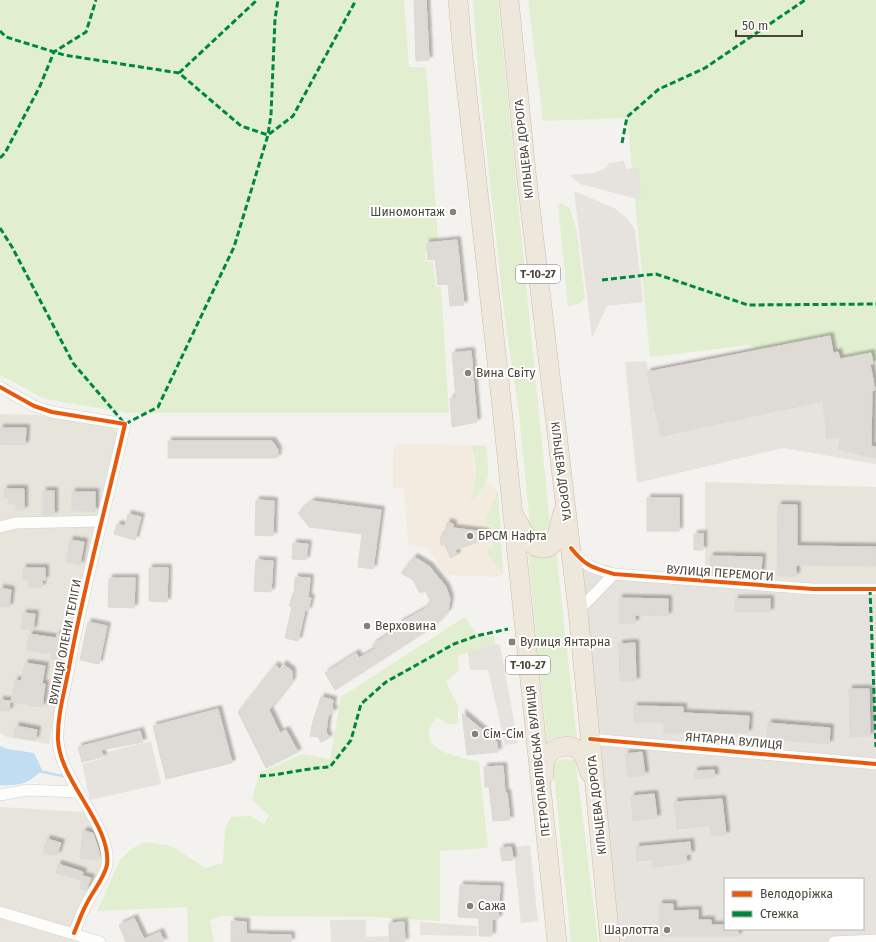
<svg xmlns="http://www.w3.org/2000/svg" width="876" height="942" viewBox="0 0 876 942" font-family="'Fira Sans',sans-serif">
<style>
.residential{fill:#e7e4dc}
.commercial{fill:#f3ebdf}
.industrial{fill:#e6e2de;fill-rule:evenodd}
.green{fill:#e1eecf}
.parking{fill:#e6e3df}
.water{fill:#c0ddf1}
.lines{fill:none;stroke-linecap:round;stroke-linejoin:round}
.stream{stroke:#c0ddf1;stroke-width:2.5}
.building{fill:#dedbd6;stroke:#dcd9d4;filter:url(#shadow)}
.street-casing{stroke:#d2d0cb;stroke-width:12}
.highway-casing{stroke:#ccbfa9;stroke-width:20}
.street{stroke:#fdfdfc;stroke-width:11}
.highway{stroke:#ede8db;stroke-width:19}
.quiet{stroke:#00873e;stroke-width:3;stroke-dasharray:6 3;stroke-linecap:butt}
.cycleway-casing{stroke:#fff;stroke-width:6}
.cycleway{stroke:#e8590c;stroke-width:4}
.poi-dot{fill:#868178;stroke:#fff;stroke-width:1.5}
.labels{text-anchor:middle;stroke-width:4;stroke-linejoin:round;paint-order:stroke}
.shield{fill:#fff;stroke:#817c74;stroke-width:1}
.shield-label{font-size:11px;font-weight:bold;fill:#4b4439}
.street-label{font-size:12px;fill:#4b4439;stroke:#fff}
.poi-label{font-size:12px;fill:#4b4439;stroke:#fff;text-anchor:start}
</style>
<defs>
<filter id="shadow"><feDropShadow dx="3.5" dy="-3.5" stdDeviation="1" flood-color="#0004"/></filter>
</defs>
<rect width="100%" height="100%" fill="#f4f2ee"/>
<g class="residential">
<path d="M0,414L37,415L110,426L117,432V440L76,608L49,744L7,737L0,733Z"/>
<path d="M705,482L876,487V587L705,580Z"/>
<path d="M0,807L84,812L104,854L99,877L74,917V933L100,942H0Z"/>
</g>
<path class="commercial" d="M400,444L471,445L476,479L471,498L468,501L481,492L486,484L498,491L503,574L496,577L449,575L443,571L429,549L408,544L404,488H393V450Z"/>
<g class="industrial">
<path d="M829,334L876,356V464L783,448L637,483L625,362L646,361L648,370Z"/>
<path d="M581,561L591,568L876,589V940L834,942H610ZM725,879H863V929H725Z"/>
</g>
<g class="green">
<path d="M0,0H404L409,67H426L438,240L425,242L426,261L433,262L436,287H441L449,413H127L45,399L0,375Z"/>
<path d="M473,0H498L550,525V529L535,533L530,525L519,414L504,312L478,70Z"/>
<path d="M528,0H876V365L851,364L836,347L774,357L749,345L650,357L627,118L543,121Z"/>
<path d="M561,203L570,209L577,232L585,297C582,304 575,305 568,306L558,205Z"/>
<path d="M471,445L486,446C489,471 493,488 467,502C480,489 476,461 471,445Z"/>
<path d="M498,491L503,574L488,555V549L494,548L492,524H486V519Z"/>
<path d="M556,551L577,739C567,733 557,735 547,741L528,554L541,557Z"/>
<path d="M465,617L479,637L495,636V644L457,656L459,670L446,682L458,705V724H448L437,717C409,748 458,757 479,762L488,848L440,851V921L374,917L221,916L210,920L214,942H188L187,907L97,911L120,860L131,849L145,842L172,846L205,868L223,863L225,828L231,817L250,816L264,824L269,815L252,800L259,773L303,754L330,759L341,697Z"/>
<path d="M563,759L574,760L576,764L598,942H571L553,767L557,761Z"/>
</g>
<g class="parking">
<path d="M624,161L626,169L639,168L641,200L580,184L569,175L594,173L607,167L608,163Z"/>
<path d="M574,191L614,208L628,219L635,230L643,302L607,306L592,338Z"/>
<path d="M495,644L500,645L518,743L505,745L488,670H470L468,652Z"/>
<path d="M151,741L161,784L90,800L82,764L104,758L103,753Z"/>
<path d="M530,845L538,921L521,923L513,847Z"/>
<path d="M330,920H366V937L388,936V942H331Z"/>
<path d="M420,922L477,926V936L420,935Z"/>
</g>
<path class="water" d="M0,746L8,749L34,753L42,770C28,784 20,786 0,785Z"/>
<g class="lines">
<path class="stream" d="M38,771L63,776"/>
</g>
<g class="building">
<path d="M414,0H426L429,60L416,61Z"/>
<path d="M457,240L464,305L450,306L448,284L438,285L435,259L428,260L426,243Z"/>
<path d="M830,336L833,353L838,352L840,359L871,353L873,364H870L875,390L872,391L871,446L876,447V458L838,449L841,437L827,439L823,401L661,436L647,372Z"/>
<path d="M471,351L477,422L452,427L450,398H456L452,353Z"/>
<path d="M0,428H26L25,445L0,444Z"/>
<path d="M168,441H272L278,450L277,458H168Z"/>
<path d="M4,489H24V510H16V504H9V498H4Z"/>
<rect x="43" y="491" width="11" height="24"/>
<rect x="72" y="492" width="23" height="19"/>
<rect x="647" y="498" width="32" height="33"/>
<path d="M256,500L274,501L273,536L255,535Z"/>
<path d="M312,501L381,510L373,569L358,567L362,534L309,527L298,513Z"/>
<path d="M778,505H797V546L876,547V566L796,565V576H777Z"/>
<path d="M128,514L141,517L135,540L114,534L117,524L125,526Z"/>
<path d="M447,522L453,524V528L485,532L486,539L455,550L457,555L450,558L445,545H441L440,536H444Z"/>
<rect x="694" y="534" width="9" height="16"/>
<path d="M70,540L84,542L80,565L66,562Z"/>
<path d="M293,543L308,544L306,560L292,559Z"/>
<path d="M710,556L762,557L761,573L710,572Z"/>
<path d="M414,557L429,566L446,587L450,599L448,611L433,627L335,690L325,673L356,653L359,658L375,649L372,645L400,627L398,624L425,609L430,600L425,591L420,593L413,580L401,573Z"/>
<path d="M256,560L273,561L271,592L254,591Z"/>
<path d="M23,568H45V580H42V587H29V580H23Z"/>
<path d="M149,568H168L167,602L149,601Z"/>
<path d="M295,577L310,578L308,598H311L308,611L305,610L298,641L285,638L292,607L289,606L293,593L294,594Z"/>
<path d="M109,578H135L134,608L108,607Z"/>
<path d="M0,588L11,590L9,607L0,606Z"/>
<path d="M619,598L668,599V616L635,615V623H619Z"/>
<rect x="735" y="599" width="35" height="13"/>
<path d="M23,613L35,614L33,630L21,629Z"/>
<path d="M88,622L107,626L99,664L80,660Z"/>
<path d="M29,634L56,638L57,634L67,635L62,660L50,658L51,654L27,650Z"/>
<path d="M635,643L636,681H620L619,644Z"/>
<path d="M25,663L45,666L42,684H45L42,707L11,702L15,680L21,681Z"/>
<path d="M283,664L292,671V681L269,710L280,733L286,730L298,752L266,768L238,712L275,665L280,669Z"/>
<path d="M849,689H869L870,736L850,737Z"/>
<path d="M321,697L333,700L332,707L334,711L328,716L326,732L329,738L321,742L318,737L310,736L313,721Z"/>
<path d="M0,700L10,701L9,711L0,710Z"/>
<path d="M634,706L683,707V713L749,716L748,733L682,730V733H664V722H634Z"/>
<path d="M218,709L232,763L166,779L153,726Z"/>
<path d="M462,713L497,742L498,752L467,755Z"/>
<path d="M768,723L830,728L829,744L767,739Z"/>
<path d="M16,726L37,730L35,740L14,737Z"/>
<path d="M140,731L143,742L101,750L103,757L82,762L78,747Z"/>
<path d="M642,752L645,775L628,777L625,754Z"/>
<path d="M503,766L505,793H507L510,820L493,821L489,787H485L484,767Z"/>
<path d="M714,770L715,777L695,779L694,771Z"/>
<path d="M654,794L657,818L633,821L631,796Z"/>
<path d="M722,799L726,835L711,836L710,825L677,829L674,802Z"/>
<path d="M83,831L93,833L99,851L100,857L97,860L80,858Z"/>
<path d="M47,839L61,843L57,855L43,853Z"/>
<path d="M690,842L691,854L686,855L687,863L653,867L652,859L637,861L636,847Z"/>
<path d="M511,847L513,860L502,861L500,848Z"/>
<path d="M58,864L83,872L81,880L56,873Z"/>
<path d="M83,876L91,878L86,890L80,888Z"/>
<path d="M460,885L500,886L498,919H492V936H479V918L458,917Z"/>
<path d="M659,904H673V911L698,910V920H711V925H725V929H738V936H660Z"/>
<path d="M134,918L144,939L160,932L164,942H126L119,925Z"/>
<path d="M231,921L246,922V934L291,935V942H231Z"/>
<path d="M404,922L405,942H389V923Z"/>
</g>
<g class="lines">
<g class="street-casing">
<g id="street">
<path d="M0,387L34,406L52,412L125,424C107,503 85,582 70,662C66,687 57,714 58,740C60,782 112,825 107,865C104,879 92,892 86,905C81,914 78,924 74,933"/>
<path d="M0,527L16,523L102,521"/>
<path d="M573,551C586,567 595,569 614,574L813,589H876"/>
<path d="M578,611L614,574"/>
<path d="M590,739L876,764"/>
<path d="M0,795L27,790L77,792"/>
<path d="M0,912L100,942"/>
<path d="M834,942L876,940"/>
</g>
</g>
<g class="highway-casing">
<g id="highway">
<path d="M458,0L463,57L500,389L557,942"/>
<path d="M509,0L526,172L578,611L610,942"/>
<path d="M515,517C522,528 530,551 546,548C549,547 552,545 554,542C559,534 560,521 563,512"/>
<path d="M544,775C544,770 544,764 545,760C551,745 574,741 583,755C586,760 588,767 590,773"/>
</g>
</g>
<use href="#street" class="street"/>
<use href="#highway" class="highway"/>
<g class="quiet">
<path d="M0,31L6,37L64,55L179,73L241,126L268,135L293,116L356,0"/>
<path d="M179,73L257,0"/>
<path d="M622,143L627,117L659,89L705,68L805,0"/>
<path d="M0,158L5,153L40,86L54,52L86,32L96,0"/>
<path d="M0,228L12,247L73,363L125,424L158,407L234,247L268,135L271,114L275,19L278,0"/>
<path d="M602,280L656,274L748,305L876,304"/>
<path d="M870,589L876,747"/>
<path d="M591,645L607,638"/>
<path d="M260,776C283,775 306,768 330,767L351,740L361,704L386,682L454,644L476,636L508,629"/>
</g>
<g class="cycleway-casing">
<g id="cycleway">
<path d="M0,387L34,406L52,412L125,424C107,503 85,582 70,662C66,687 57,714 58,740C60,782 112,825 107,865C104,879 92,892 86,905C81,914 78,924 74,933"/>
<path d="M571,548C585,566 593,568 614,574L813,589H876"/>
<path d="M590,739L876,764"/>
</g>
</g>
<use href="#cycleway" class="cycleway"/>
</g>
<g class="poi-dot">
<circle cx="453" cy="212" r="4"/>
<circle cx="468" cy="373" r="4"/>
<circle cx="470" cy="536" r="4"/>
<circle cx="367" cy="626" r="4"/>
<rect x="508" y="638" width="8" height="8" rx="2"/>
<circle cx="475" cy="734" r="4"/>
<circle cx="470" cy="906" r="4"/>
<circle cx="667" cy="930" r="4"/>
</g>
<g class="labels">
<g class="shield">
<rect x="516" y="265" width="44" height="18" rx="3"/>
<rect x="506" y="656" width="44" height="18" rx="3"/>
</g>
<g class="shield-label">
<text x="538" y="278">Т-10-27</text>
<text x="528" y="669">Т-10-27</text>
</g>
<g class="street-label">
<text transform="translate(524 149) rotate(-96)" y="4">КІЛЬЦЕВА ДОРОГА</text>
<text transform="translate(561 471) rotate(83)" y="4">КІЛЬЦЕВА ДОРОГА</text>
<text transform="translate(720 573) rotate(4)" y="4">ВУЛИЦЯ ПЕРЕМОГИ</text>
<text transform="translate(65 642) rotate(-79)" y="4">ВУЛИЦЯ ОЛЕНИ ТЕЛІГИ</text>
<text transform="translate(734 741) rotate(5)" y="4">ЯНТАРНА ВУЛИЦЯ</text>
<text transform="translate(538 761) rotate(-96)" y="4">ПЕТРОПАВЛІВСЬКА ВУЛИЦЯ</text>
<text transform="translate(597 805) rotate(-96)" y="4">КІЛЬЦЕВА ДОРОГА</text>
</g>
<g class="poi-label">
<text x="445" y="216" text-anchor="end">Шиномонтаж</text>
<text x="476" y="377">Вина Світу</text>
<text x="478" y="540">БРСМ Нафта</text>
<text x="375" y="630">Верховина</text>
<text x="520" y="646">Вулиця Янтарна</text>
<text x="483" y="738">Сім-Сім</text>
<text x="478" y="910">Сажа</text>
<text x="659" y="934" text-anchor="end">Шарлотта</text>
</g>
</g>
<rect x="724" y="878" width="140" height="52" fill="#ffffff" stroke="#b7b4b0"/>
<rect x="732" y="891" width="20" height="6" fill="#e8590c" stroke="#b7b4b0"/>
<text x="760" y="898" font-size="12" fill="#4b4439">Велодоріжка</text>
<rect x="732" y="911" width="20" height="6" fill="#00873e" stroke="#b7b4b0"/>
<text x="760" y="918" font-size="12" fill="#4b4439">Стежка</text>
<path d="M736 30v6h66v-6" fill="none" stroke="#4b4439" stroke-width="2"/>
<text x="742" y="30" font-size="12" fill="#4b4439" stroke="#ffffff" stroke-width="3" paint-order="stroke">50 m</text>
</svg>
